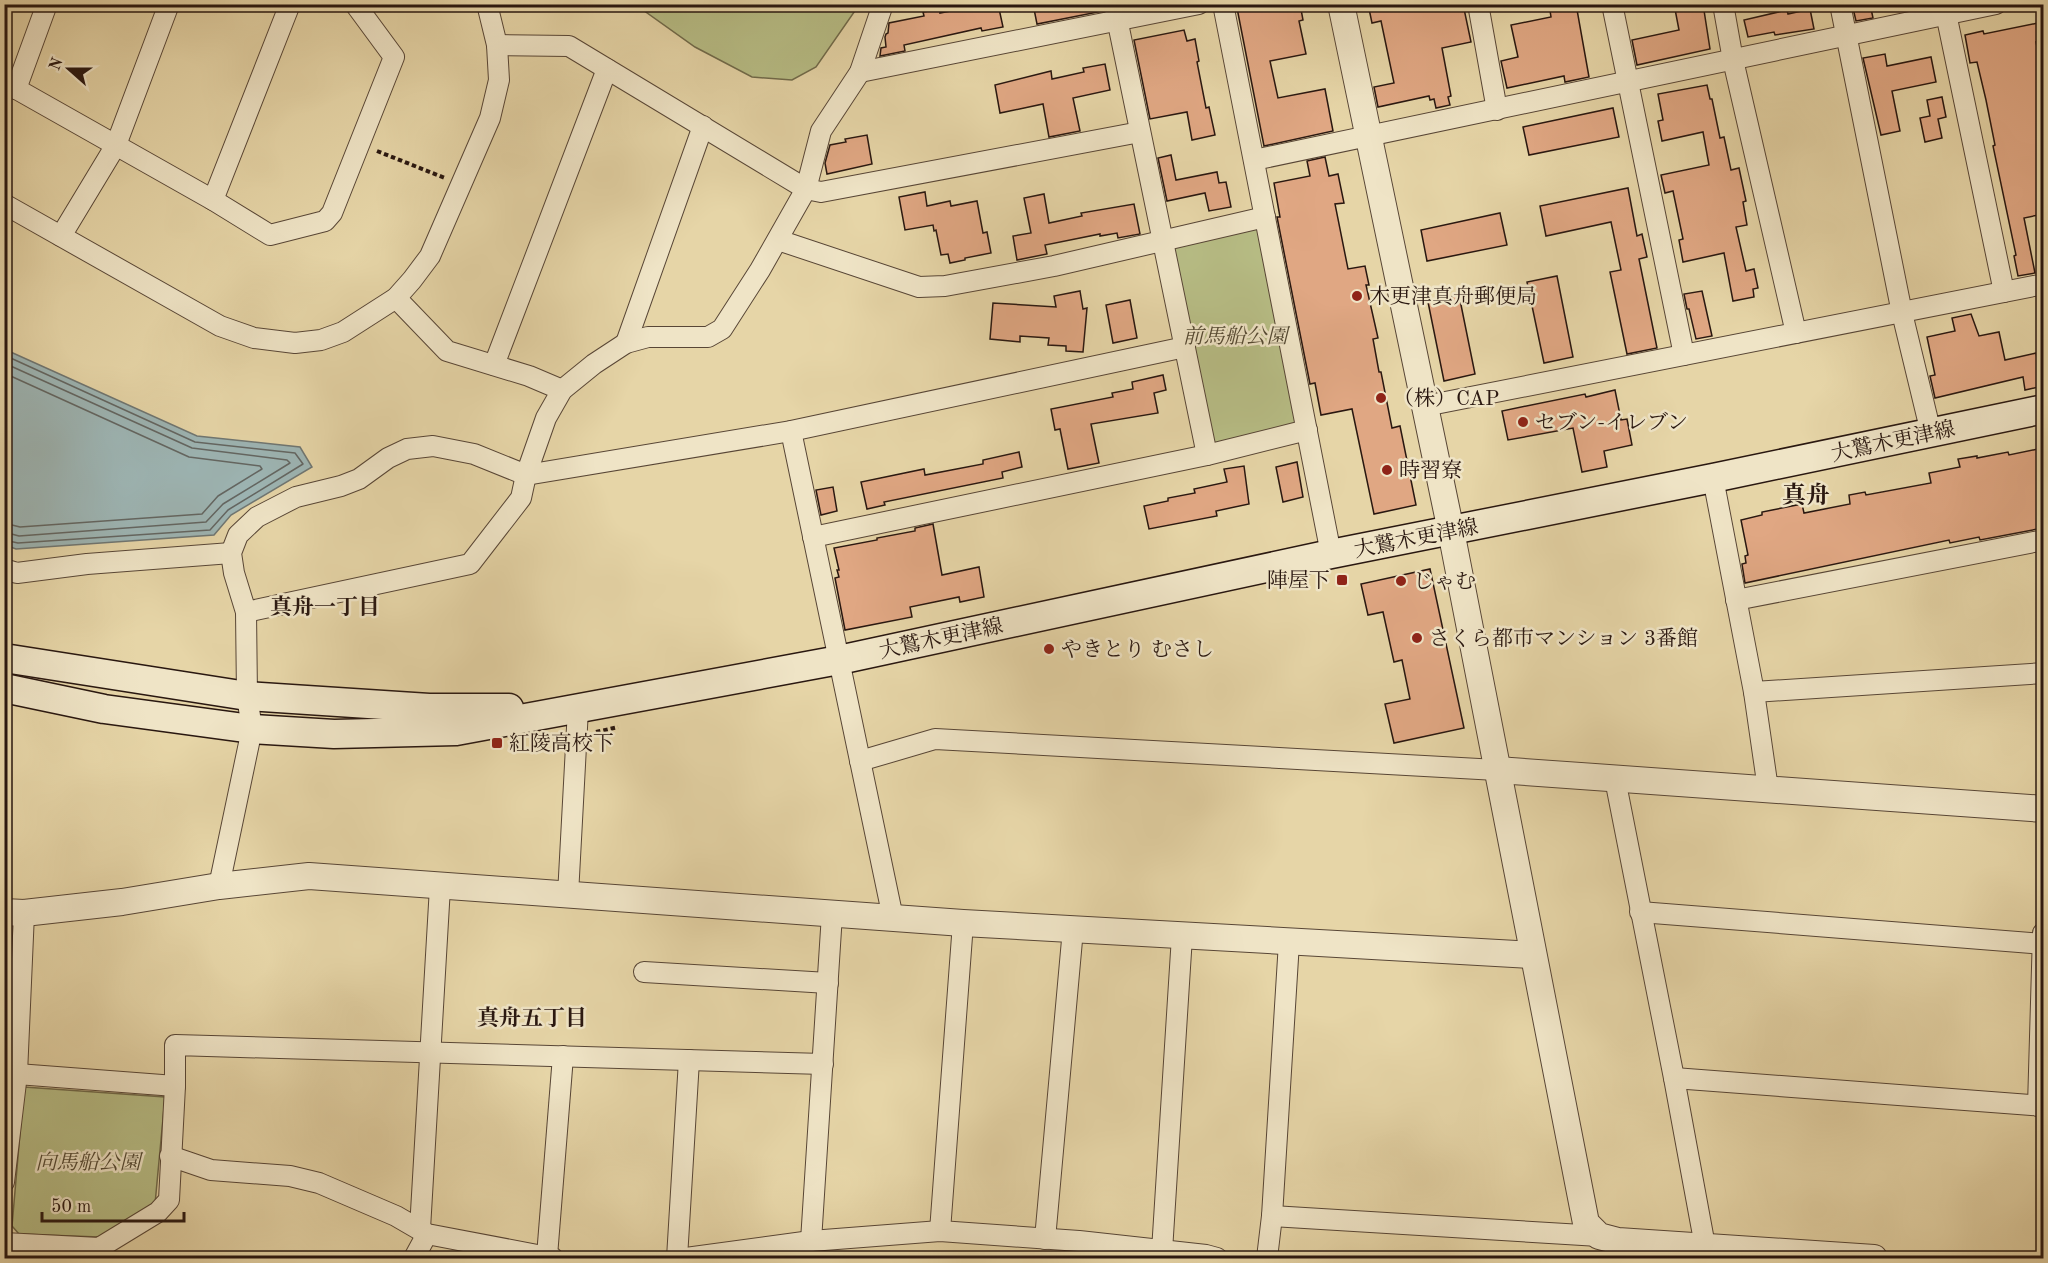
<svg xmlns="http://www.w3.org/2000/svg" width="2048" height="1263" viewBox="0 0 2048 1263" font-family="'Old Standard TT','Noto Serif JP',serif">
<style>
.green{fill:#b7bd85;stroke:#706a4a;stroke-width:1.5}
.water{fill:#9db5b4;stroke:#6f7672;stroke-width:1.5}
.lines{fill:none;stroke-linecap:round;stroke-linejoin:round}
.shore{stroke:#636662;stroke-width:1.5}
.building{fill:#e0a783;stroke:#291710;stroke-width:1.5}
.minor-casing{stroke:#584636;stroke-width:22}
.tertiary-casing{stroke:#584636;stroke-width:28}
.secondary-casing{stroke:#291710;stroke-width:31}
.path{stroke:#291710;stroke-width:4;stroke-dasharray:4.5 3;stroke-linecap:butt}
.minor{stroke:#efe4c6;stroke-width:20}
.tertiary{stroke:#efe4c6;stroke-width:26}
.secondary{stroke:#efe4c6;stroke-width:28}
.poi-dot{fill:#8f2418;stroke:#efe4c6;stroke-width:2}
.labels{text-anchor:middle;stroke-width:5;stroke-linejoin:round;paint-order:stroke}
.poi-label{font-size:21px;fill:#291710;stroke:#efe4c6;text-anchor:start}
.park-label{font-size:21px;font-style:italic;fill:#544933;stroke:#efe4c6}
.street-label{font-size:21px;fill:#291710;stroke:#efe4c6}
.neighbourhood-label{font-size:22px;font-weight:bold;fill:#291710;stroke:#efe4c6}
.quarter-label{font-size:24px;font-weight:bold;fill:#291710;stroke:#efe4c6}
</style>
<rect width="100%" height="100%" fill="#e6d5a7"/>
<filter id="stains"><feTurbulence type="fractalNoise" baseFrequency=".00333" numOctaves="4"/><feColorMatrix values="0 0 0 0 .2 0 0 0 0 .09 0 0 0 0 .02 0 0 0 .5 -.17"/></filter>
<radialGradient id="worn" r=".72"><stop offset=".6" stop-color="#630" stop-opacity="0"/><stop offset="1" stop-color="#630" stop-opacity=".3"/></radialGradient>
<g class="green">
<path d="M636,5H859L816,67L792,80L752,77L695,47Z"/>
<path d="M1261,223L1302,427L1209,450L1169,245Z"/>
<path d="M24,1087L165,1097L155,1204L99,1237L19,1234L12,1226Z"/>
</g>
<path class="water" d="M4,349L197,436L300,447L312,467L231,515L214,535L16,549L5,545Z"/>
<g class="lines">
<g class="shore">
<path d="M4,355L195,442L295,453L303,464L228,510L210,530L18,543L4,540"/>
<path d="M4,363L192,448L287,460L290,463L223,504L206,522L19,536L4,532"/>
<path d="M4,373L189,457L260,466L262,469L218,496L202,514L20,527L4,523"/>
</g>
</g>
<g class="building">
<path d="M986,4H998L1003,27L982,31L981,28L904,45L905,51L880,56L881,48L886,47L885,37L886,34L888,33L889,23L924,16L923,12L940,9V13Z"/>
<path d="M1033,4H1102L1103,11L1037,24Z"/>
<path d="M1255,4H1300L1303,20L1299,21L1306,54L1270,61L1278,98L1325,89L1333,131L1264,146L1237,8Z"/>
<path d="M1368,4H1463L1471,42L1442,48L1451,96L1448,97L1450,105L1436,108L1434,99L1430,100L1429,96L1378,107L1374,87L1394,83L1381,21L1372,23Z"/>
<path d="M1549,4H1576L1589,77L1565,82L1564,76L1507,88L1501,61L1518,57L1511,25L1551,17Z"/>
<path d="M1674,4H1703L1710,49L1637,65L1632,40L1679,30Z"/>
<path d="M1852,4H1870L1873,18L1856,21Z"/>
<path d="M1810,9L1814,29L1775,35L1774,32L1748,37L1744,20L1787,10L1788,14Z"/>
<path d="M2043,22V41L2036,42L2043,78V214L2024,218L2035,273L2018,276L2014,256L2016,255L1993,146L1995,145L1986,100L1977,62L1970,63L1965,35L1983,31L1984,34Z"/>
<path d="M1184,30L1187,41L1195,39L1199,61L1197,62L1206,108L1209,107L1215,135L1192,140L1187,112L1150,119L1134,40Z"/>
<path d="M1885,54L1887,66L1931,57L1936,82L1892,91L1900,131L1881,135L1863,58Z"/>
<path d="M1105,64L1110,90L1073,98L1080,131L1049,137L1043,104L1000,113L995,85L1051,71L1052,79L1084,72L1083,68Z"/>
<path d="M1707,85L1710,99H1712L1720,138L1724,137L1731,170L1739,168L1746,201L1743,202L1747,225L1736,227L1746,271L1754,269L1758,288L1753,289L1754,297L1733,301L1724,253L1683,262L1679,240L1683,239L1673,191L1665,193L1661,175L1709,165L1703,132L1662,141L1658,121L1663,120L1658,94Z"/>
<path d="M1942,97L1946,117L1938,119L1942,138L1925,142L1920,118L1930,116L1927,100Z"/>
<path d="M1613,108L1619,137L1529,155L1523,127Z"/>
<path d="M867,135L872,164L827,174L825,163L830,145L846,142L845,139Z"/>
<path d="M1171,155L1176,180L1217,172L1219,183L1226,182L1231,207L1209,211L1205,193L1167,201L1158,158Z"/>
<path d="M1325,157L1329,176L1338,174L1344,203L1335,204L1348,269L1365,266L1369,285H1366L1378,338L1373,339L1379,372H1381L1392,428L1400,426L1416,505L1374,514L1352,409L1321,415L1315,383L1310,384L1277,217H1280L1274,183L1310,176L1307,161Z"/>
<path d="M1628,188L1637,236L1642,234L1647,257L1639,259L1657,348L1627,354L1610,272L1621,270L1611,222L1546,236L1540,206Z"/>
<path d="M925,192L927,206L950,201L951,206L977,201L983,233L987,232L991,253L965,258V260L950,263L948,254L941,255L936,230L934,231L933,225L905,230L899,197Z"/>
<path d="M1044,194L1049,223L1082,216L1081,213L1134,204L1140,234L1118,238L1117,233L1100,236V234L1045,245L1047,254L1017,260L1013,236L1031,233L1024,198Z"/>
<path d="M1500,213L1507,245L1427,261L1421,230Z"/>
<path d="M1557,276L1573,357L1544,363L1527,282Z"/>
<path d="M1080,291L1083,309L1087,308L1083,352L1066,351V346L1048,345L1049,338L1020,336V342L990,339L993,303L1056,307L1054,296Z"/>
<path d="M1702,291L1712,336L1696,339L1689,309H1687L1684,294Z"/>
<path d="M1459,295L1475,374L1444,381L1428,302Z"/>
<path d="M1130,300L1137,338L1113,343L1106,305Z"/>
<path d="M1971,314L1979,336L1999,332L2005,360L2036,353L2043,386L2025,390L2023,377L1935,398L1930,376L1935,375L1927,337L1955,331L1952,318Z"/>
<path d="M1163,375L1166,390L1154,393L1158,413L1091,424L1099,463L1068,469L1060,429L1055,430L1051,409L1113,397L1112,393L1133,389L1132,382Z"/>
<path d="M1615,390L1621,420L1627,419L1632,445L1604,451L1607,467L1582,472L1573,428L1508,440L1502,411L1585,394L1586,397Z"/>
<path d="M2043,448V528L1980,540L1979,537L1950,543L1949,540L1745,583L1742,564L1746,563L1745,556L1748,555L1741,520L1762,515V512L1802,504L1804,513L1850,504L1849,495L1865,492L1866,495L1931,483L1929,473L1960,467L1958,459L1977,456V458L2008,452L2009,455Z"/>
<path d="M1019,452L1022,467L1002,472L1003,478L884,502L885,505L867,509L861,482L924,469L925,475L983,464V460Z"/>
<path d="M1297,462L1303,497L1283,502L1276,467Z"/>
<path d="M1244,466L1249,504L1216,511L1217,516L1149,529L1144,506L1168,501V498L1195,493L1194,489L1227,482L1224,469Z"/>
<path d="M833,487L837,511L821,515L816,490Z"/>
<path d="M933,524L942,575L979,567L984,597L960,602L959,597L910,607L912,617L845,630L835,578L839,577L837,570H839L834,548L877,540V538L915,531V528Z"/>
<path d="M1430,569L1464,728L1394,743L1385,704L1410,699L1402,660L1394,662L1383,612L1368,615L1361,584Z"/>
</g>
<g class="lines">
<g class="minor-casing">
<g id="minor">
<path d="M1114,4L1207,455"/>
<path d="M1223,4L1331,554"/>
<path d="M1478,4L1497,110"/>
<path d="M1612,4L1684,355"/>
<path d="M1723,4L1733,60L1796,333"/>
<path d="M1840,4L1902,313L1931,433"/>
<path d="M1944,4L2004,292"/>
<path d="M497,45L569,46L806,189L821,192L1140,132"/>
<path d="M860,72L1199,4"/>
<path d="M4,82L213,200L270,235L325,221L332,213L394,57L355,4"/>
<path d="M16,89L47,4"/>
<path d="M1254,160L1996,4"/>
<path d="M213,200L290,4"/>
<path d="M4,204L220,326L254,338L295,343L321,340L343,332L396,298L412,280L430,256L490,118L499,80L497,45L487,4"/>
<path d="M61,236L116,145L169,4"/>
<path d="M778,240L919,287L945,286L1054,266L1265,217"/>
<path d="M396,298L447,351L529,376L562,390"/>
<path d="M626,343L703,126"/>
<path d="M494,365L607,69"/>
<path d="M1425,406L2044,284"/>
<path d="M791,431L893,918"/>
<path d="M1713,478L1754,692L1768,789"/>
<path d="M813,537L1207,455L1307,430"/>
<path d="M4,569L17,573L87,564L231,553"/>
<path d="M1736,600L2044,540"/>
<path d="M246,612L470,564L521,498L526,475L546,418L562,390L594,364L626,343L648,337H708L722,329L760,270L806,189L821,131L860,72L883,4"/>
<path d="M1754,692L2044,673"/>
<path d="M860,761L935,739L1497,770"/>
<path d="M1615,779L1674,1078L1705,1246"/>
<path d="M219,886L252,729L247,696L246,612L234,573L231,553L238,535L257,517L296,497L341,486L359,479L388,458L407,449L433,446L474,454L526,475L791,431L1185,347"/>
<path d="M568,895L578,709"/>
<path d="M1640,912L2044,944"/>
<path d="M644,972L828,983"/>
<path d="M4,1073L175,1086"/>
<path d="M1674,1078L2044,1106"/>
<path d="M2038,1106L2043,933"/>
<path d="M170,1156L211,1170L290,1176L319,1183L396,1216L427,1234L553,1258"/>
<path d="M4,1182L17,1074L24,913"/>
<path d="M1272,1216L1599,1236"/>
<path d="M420,1229L440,887"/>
<path d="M940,1231L963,923"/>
<path d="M1045,1239L1073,929"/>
<path d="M811,1241L832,914"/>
<path d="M4,1243L99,1248L158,1212L169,1200L175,1086V1045L823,1064"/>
<path d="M1162,1251L1182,936"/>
<path d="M547,1256L563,1056"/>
<path d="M414,1258L427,1234"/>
<path d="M677,1258L689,1060"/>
<path d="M686,1258L811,1241L940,1231L1079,1241L1206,1255L1217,1258"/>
<path d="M1267,1258L1272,1216L1289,942"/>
</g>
</g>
<g class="tertiary-casing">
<g id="tertiary">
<path d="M1341,4L1451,531L1586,1223L1599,1236L1618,1241L1874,1258"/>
<path d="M1497,770L2044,809"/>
<path d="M4,912L24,913L122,902L219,886L309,876L963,923L1533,955"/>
</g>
</g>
<g class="secondary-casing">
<g id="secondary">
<path d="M4,658L247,696L429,708H509"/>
<path d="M4,688L104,709L252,729L334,734L456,731L839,660L1331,554L1713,478L2044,409"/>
</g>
</g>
<g class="path">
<path d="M377,151L445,178"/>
<path d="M596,732L618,727"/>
</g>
<use href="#minor" class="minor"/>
<use href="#tertiary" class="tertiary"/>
<use href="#secondary" class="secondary"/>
</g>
<g class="poi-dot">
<circle cx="1357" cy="296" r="6"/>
<circle cx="1381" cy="398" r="6"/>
<circle cx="1523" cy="422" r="6"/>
<circle cx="1387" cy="470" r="6"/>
<rect x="1336" y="574" width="12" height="12" rx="3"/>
<circle cx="1401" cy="581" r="6"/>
<circle cx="1417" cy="638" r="6"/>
<circle cx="1049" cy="649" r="6"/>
<rect x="491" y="737" width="12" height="12" rx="3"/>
</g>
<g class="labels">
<g class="poi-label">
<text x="1369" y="303">木更津真舟郵便局</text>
<text x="1393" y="405">（株）CAP</text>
<text x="1535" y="429">セブン-イレブン</text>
<text x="1399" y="477">時習寮</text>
<text x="1330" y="587" text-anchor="end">陣屋下</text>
<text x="1413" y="588">じゃむ</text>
<text x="1429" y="645">さくら都市マンション 3番館</text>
<text x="1061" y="656">やきとり むさし</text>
<text x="509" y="750">紅陵高校下</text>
</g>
<g class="park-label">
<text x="1235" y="343">前馬船公園</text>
<text x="88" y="1169">向馬船公園</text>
</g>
<g class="street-label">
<text transform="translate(1893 441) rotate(-12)" y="7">大鷲木更津線</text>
<text transform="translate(1416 538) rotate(-11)" y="7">大鷲木更津線</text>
<text transform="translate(941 638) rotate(-12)" y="7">大鷲木更津線</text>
</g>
<g class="neighbourhood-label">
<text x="325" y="614">真舟一丁目</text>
<text x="532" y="1025">真舟五丁目</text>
</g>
<g class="quarter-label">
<text x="1806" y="503">真舟</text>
</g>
</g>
<rect width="2048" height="1263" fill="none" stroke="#e6d5a7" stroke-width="24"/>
<rect x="6" y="6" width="2036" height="1251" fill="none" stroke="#291710" stroke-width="3"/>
<rect x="12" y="12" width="2024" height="1239" fill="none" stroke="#291710" stroke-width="1.5"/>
<g transform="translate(69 69) rotate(291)" stroke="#efe4c6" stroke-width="4.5" paint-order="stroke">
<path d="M0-4.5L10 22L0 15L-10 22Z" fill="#291710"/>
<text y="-9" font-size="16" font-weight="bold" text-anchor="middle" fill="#291710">N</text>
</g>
<path d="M42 1212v9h142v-9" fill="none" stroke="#291710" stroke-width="3"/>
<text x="51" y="1212" font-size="18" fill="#291710" stroke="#efe4c6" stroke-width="4.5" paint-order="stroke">50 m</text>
<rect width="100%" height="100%" filter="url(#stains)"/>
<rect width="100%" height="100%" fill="url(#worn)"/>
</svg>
